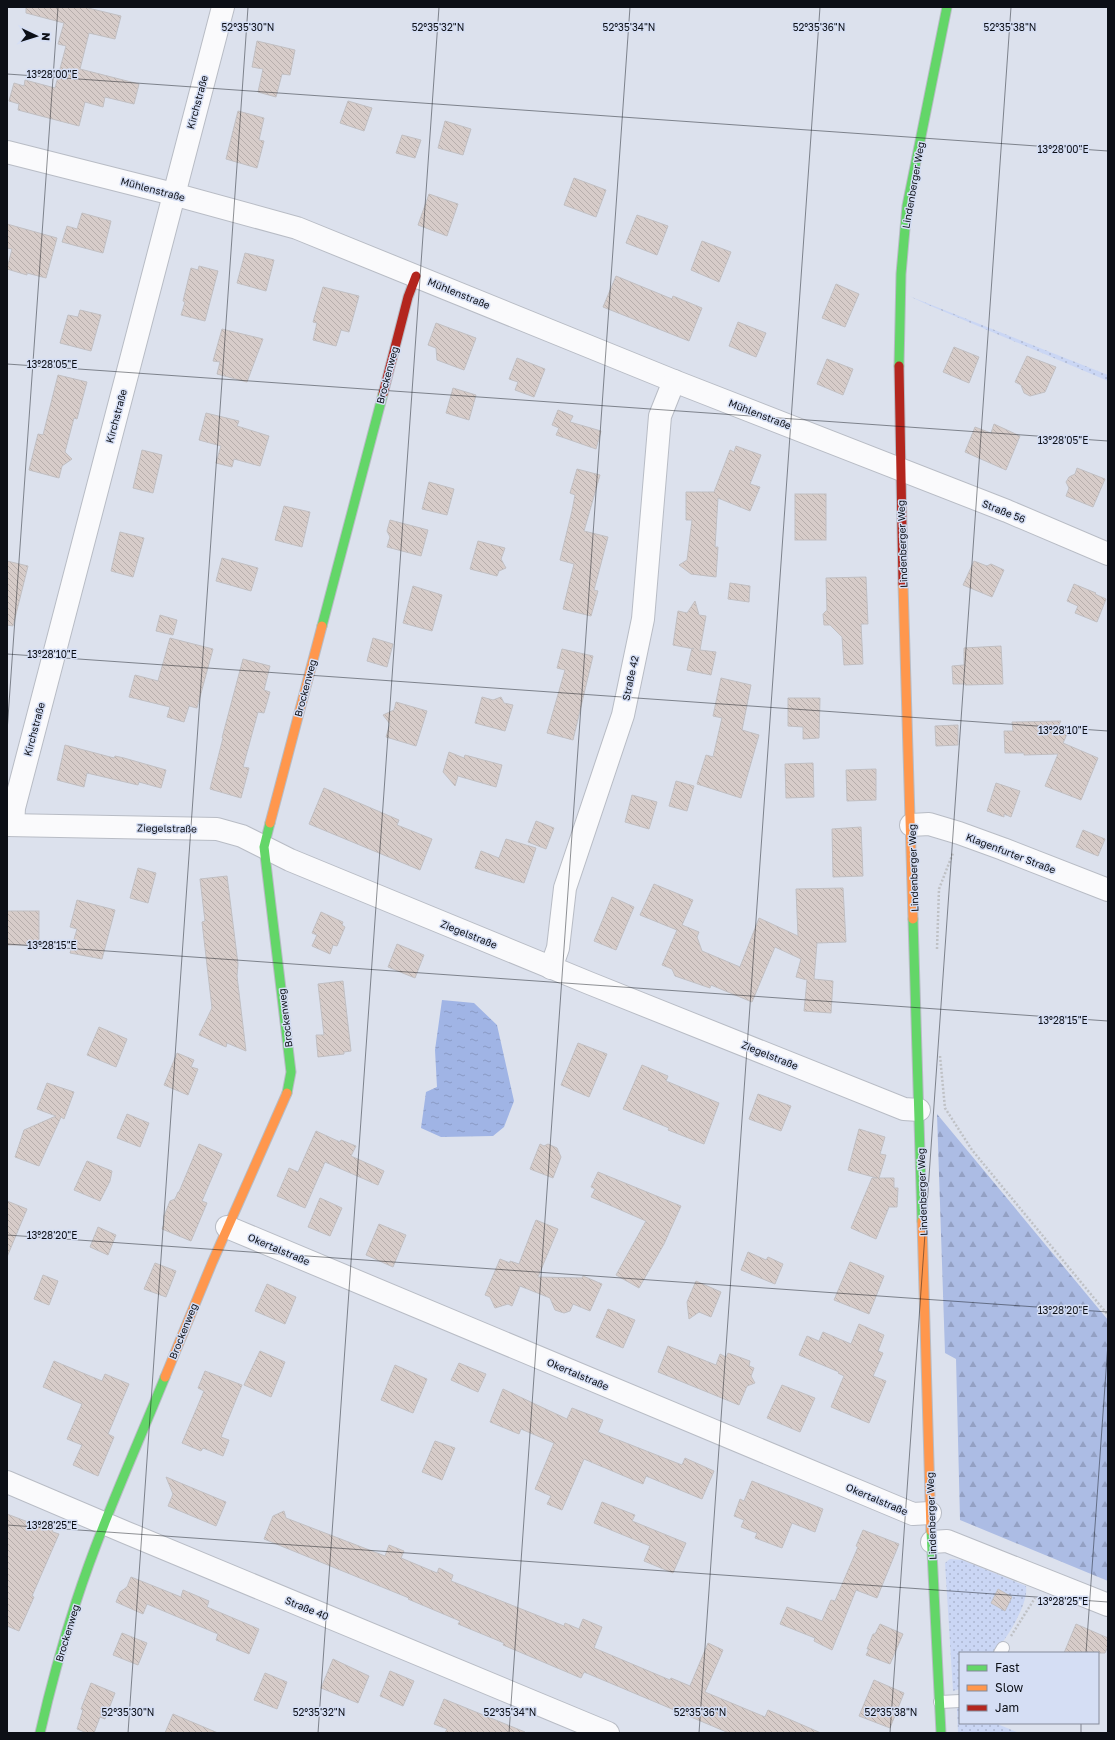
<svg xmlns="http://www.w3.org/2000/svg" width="1115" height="1740" viewBox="0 0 1115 1740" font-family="'Golos Text',sans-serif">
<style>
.grass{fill:url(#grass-dots)}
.forest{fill:url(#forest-firs)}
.water{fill:url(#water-ripples)}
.building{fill:url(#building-back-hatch);stroke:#c1bfc2}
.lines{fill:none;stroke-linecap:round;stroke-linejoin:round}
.lane-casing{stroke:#b8bcc5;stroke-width:14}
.street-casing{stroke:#b8bcc5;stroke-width:24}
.fast-casing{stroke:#b8bcc5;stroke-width:11}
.slow-casing{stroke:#b8bcc5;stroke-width:11}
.jam-casing{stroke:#b8bcc5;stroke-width:11}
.path{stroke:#bfc1c5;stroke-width:2.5;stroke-dasharray:2 2;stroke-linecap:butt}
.lane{stroke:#fafafc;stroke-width:12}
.street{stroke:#fafafc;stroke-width:22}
.fast{stroke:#63d668;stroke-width:9}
.slow{stroke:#ff974d;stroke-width:9}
.jam{stroke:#b3261e;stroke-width:9}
.ticks{fill:none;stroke:#0c0f16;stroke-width:1;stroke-opacity:0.45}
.labels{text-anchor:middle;stroke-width:3;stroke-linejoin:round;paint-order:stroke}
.street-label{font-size:10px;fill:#0c0f16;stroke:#d5def4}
.ticks-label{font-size:10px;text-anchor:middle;fill:#0c0f16;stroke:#d5def4;stroke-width:3;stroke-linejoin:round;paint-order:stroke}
</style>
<defs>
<pattern id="grass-dots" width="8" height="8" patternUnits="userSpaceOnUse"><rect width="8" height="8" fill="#cad6f4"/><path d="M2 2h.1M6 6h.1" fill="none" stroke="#acb6d0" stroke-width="1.8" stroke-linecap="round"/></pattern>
<pattern id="forest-firs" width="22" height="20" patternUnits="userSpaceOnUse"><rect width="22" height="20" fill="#acbce4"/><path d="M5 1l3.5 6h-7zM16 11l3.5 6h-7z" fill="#93a0c3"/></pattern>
<pattern id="water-ripples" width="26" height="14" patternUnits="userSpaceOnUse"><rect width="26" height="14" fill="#a0b4e5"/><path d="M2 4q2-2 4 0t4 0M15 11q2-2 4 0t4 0" fill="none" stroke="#899ac4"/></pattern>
<pattern id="building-back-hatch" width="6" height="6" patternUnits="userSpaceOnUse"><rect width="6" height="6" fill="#d7ccc9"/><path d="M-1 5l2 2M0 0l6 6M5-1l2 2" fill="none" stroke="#b7aeac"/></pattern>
</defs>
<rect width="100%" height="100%" fill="#dce1ed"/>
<g class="grass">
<path d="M909,296L1108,375V381L926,304Z"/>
<path d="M950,1559L962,1560L1026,1586C1029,1605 1006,1638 995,1653H960V1689L953,1691L945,1563Z"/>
<path d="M957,1707L960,1709V1723H995L1019,1733H958Z"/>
</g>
<path class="forest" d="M937,1114L1108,1320V1581L960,1520L956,1359L945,1353Z"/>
<path class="water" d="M442,1000L474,1003L497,1025L514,1101L504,1127L493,1136L441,1137L421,1128L426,1092L437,1087L435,1050Z"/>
<g class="building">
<path d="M26,7H84L121,16L115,39L89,33L80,69L139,84L134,104L105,97L103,107L85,102L79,126L18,110L19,104L9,101L14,83L24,86L25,80L55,88L66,46L58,44L64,23L26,13Z"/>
<path d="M257,41L295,50L290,75L282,74L276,97L258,92L263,69L252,67Z"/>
<path d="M348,101L372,108L364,131L340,123Z"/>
<path d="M238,111L264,118L259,140L264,141L257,168L226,159Z"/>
<path d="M445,121L471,129L463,155L438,148Z"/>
<path d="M402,135L421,140L415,158L396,153Z"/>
<path d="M574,178L606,190L596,217L564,205Z"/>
<path d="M429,194L458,204L447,236L418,225Z"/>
<path d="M82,213L111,221L103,253L62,242L67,226L77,229Z"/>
<path d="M637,215L668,226L657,255L626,243Z"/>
<path d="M7,224L57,238L46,278L27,273V275L7,269L12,249L7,248Z"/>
<path d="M702,241L731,252L719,282L691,270Z"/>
<path d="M245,253L274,260L266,291L237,283Z"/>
<path d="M199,266L218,271L205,321L181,315L185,302L183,301L191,268L198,270Z"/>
<path d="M616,276L672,299L673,296L702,308L689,341L603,307Z"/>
<path d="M836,284L859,294L845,327L822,318Z"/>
<path d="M323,287L359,296L349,332L341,330L336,346L313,340L317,323L313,322Z"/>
<path d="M80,310L101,315L91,351L60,343L68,315L78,317Z"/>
<path d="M738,322L766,333L756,357L729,346Z"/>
<path d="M436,323L476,338L464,370L437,360L436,348L428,345Z"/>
<path d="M222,329L263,339L247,382L217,374L220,362L213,361Z"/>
<path d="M954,347L979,357L969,383L943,372Z"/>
<path d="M1027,356L1056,367L1045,392L1030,396L1024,393L1021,385L1015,382Z"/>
<path d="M517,358L545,369L534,397L515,390L518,382L509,379Z"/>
<path d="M827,359L853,369L843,395L817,384Z"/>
<path d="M58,375L87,382L77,419L74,418L65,452L72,459L62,466L59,478L29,470L38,434L43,435Z"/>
<path d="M453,388L476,395L469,420L446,413Z"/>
<path d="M558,410L573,416L570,422L601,431L596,449L556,435L559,428L552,425Z"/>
<path d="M206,413L239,421L237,426L269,436L260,466L234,459L232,467L216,463L221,446L199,440Z"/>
<path d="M994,424L1020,436L1006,470L965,452L975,427L991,433Z"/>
<path d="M736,446L761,455L750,484L760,487L750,511L718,498L715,547H718L716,577L691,574L679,565L687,560L692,520H686V492H714L730,450L734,452Z"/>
<path d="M142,450L162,455L153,493L133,488Z"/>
<path d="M1077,468L1105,479L1093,507L1066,496L1069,488L1066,482L1069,477L1075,474Z"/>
<path d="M577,469L600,475L584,531L608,537L594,590L598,591L591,616L563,609L574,564L560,560L572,511L575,495L570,493Z"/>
<path d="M429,482L454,489L447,515L422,509Z"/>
<rect x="795" y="494" width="31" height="46"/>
<path d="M284,506L310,512L302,547L275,540Z"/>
<path d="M390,520L428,530L421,556L387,547L390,537L387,531Z"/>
<path d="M120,532L144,538L133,577L111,571Z"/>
<path d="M478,541L505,548L501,559L506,568L499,571L497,576L470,569Z"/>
<path d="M222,558L258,568L251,591L216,581Z"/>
<path d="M7,561L28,566L13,626L7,625Z"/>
<path d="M974,561L987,566L991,564L1004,570L992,597L963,585Z"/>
<path d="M866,577L868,624H861L863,664L844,665L842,637L830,625H824L823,614L827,610L826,578Z"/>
<path d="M730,583L750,586L749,602L728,599Z"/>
<path d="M1074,584L1096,593L1095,594L1106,599L1097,622L1075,613L1078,606L1067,601Z"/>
<path d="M413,586L442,595L432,631L403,623Z"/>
<path d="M695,601L699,615L706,616L700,650L716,652L711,675L687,670L692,648L694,649L673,645L678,611L687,613Z"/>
<path d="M160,615L177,620L173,635L156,631Z"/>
<path d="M170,638L213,649L197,708L189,706L184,722L167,717L170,707L129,697L135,675L158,681Z"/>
<path d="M373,638L393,644L387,667L367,661Z"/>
<path d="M1001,646L1003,684L965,685V684H953L952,666L964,665V648Z"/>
<path d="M562,649L593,656L573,740L547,733L565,670L557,668Z"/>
<path d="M243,659L270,666L264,690L270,692L264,713L258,712L243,767L249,768L241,798L210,789L223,738H222Z"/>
<path d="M721,678L751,685L742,730L759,735L741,798L697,784L706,755L713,757L722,718L713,716Z"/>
<path d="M482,697L493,700L501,697L504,703L513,705L505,731L475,723Z"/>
<path d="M788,698H820L819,738L803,739V727L788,726Z"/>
<path d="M396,702L427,711L416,746L386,737L390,724L383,715L394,710Z"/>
<path d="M1061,721L1057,728L1068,732L1063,743L1098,758L1081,800L1045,786L1058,754L1024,755V753H1005L1004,731H1013L1012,722Z"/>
<path d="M958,725V745L936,746L935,726Z"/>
<path d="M65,745L114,758L115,756L124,758L166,770L161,788L139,782L138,785L87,773L84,787L57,780Z"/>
<path d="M449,752L464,758L465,755L502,765L496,787L458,776L455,786L443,772Z"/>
<path d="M813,763L814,797L786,798L785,764Z"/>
<path d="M876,769V800L847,801L846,770Z"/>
<path d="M676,781L694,786L687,811L669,806Z"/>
<path d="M996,783L1020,791L1011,817L1004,814V817L987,811Z"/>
<path d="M324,788L399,820L397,825L432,839L420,870L309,824Z"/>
<path d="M632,795L657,802L649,829L625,822Z"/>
<path d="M536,821L554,828L546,849L528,842Z"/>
<path d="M861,827L863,876L833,877L832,829Z"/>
<path d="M1083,830L1105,839L1098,856L1076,847Z"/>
<path d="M506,839L536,848L524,883L475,868L481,851L499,858Z"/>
<path d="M138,868L156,873L148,903L130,898Z"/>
<path d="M227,876L238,964L237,976L246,1051L227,1043L226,1047L199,1035L212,1008L202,922L205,921L200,879Z"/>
<path d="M654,884L693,900L682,925L699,932L697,937L702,951L740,967L759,918L798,936L796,889L843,888L846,942L817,943L814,979L833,981L831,1013L804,1011L807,980L796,977L801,959L775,947L752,1002L711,985L710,988L675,976L672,969L662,965L677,930L640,915Z"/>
<path d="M612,897L634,907L616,950L594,941Z"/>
<path d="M77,900L115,910L102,959L70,953L77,929L70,927Z"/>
<rect x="7" y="911" width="32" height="34"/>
<path d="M321,912L343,922L342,925L345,927L337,946L333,945L330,954L312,946L317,935L312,933Z"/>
<path d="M397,944L424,955L415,978L388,967Z"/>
<path d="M343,981L351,1051L344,1052V1054L318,1057L316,1035H324L318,984Z"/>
<path d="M99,1027L127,1039L116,1067L87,1055Z"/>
<path d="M578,1043L607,1054L589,1097L561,1085Z"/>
<path d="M177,1053L194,1060L191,1067L198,1069L188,1095L164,1085Z"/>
<path d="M642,1065L668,1076L666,1081L719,1103L704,1144L668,1130L669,1128L623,1109Z"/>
<path d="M47,1083L74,1092L64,1119L61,1117L39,1166L15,1157L24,1130L56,1116L37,1109Z"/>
<path d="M758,1094L791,1106L781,1131L749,1119Z"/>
<path d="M127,1114L149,1123L140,1147L117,1138Z"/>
<path d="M859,1129L885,1137L880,1154L886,1155L879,1178H894V1188H898L897,1207H889L876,1239L851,1228L872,1178H877L848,1170Z"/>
<path d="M316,1131L340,1142L341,1140L356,1146L351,1156L384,1171L378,1185L325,1162L305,1208L277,1196L289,1168L298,1172Z"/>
<path d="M199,1144L222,1154L202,1201L207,1203L191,1241L162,1229L164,1224V1216L170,1201L175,1199L178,1192H179Z"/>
<path d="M540,1144L544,1146L548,1144L557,1148L561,1157L553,1178L530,1169Z"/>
<path d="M87,1161L112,1171L110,1181L100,1201L74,1190Z"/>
<path d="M598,1172L681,1206L664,1244L639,1288L616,1275L646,1221L591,1197L595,1189L591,1187Z"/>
<path d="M320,1198L342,1208L330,1236L308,1227Z"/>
<path d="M7,1201L27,1209L7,1257Z"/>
<path d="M536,1220L558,1229L538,1277L582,1278L583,1276L602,1284L590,1311L573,1304L570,1311L564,1313L555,1310L550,1298L520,1286L512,1306L508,1304L495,1308L490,1297L485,1295L500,1259L510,1263V1261L519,1264Z"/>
<path d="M379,1224L406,1235L393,1267L366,1255Z"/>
<path d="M98,1227L116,1235L108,1255L90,1247Z"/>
<path d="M748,1252L766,1260L768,1257L783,1264L775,1284L741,1270Z"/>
<path d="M850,1262L884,1276L869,1314L834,1300Z"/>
<path d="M155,1263L176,1271L166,1297L144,1289Z"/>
<path d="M43,1275L58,1281L49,1305L34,1299Z"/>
<path d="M696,1281L721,1292L711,1317L699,1312L689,1319L687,1302Z"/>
<path d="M267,1284L296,1297L285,1324L255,1311Z"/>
<path d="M608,1309L635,1320L623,1348L596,1337Z"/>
<path d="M859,1324L884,1335L878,1351L883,1353L873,1376L886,1381L869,1423L831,1407L844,1376L838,1373L839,1372L799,1355L807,1336L819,1341L823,1332L851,1344Z"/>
<path d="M668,1346L716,1365L720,1354L726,1357L728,1353L750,1361L749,1366L754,1368L751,1376L755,1383L747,1386L739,1405L658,1372Z"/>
<path d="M260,1351L285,1362L271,1397L244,1385Z"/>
<path d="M54,1361L102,1381L105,1374L129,1384L108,1434L114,1437L98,1476L73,1465L82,1445L67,1439L82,1404L43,1387Z"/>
<path d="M459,1363L486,1374L478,1392L451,1380Z"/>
<path d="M395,1365L427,1379L413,1413L381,1400Z"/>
<path d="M205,1371L242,1385L221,1437L229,1440L223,1456L203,1448L201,1451L182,1443L204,1391L198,1388Z"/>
<path d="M782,1385L815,1398L800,1432L767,1418Z"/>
<path d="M503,1389L567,1419L572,1408L603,1420L598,1432L682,1465L685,1458L714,1471L702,1499L646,1476L643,1484L584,1459L562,1510L547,1504L551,1496L535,1489L554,1443L521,1429L519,1434L490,1422Z"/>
<path d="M435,1441L455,1448L442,1480L422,1472Z"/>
<path d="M166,1477L226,1502L216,1526L168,1506L173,1494Z"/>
<path d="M752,1481L823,1509L815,1532L792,1523L782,1548L755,1538L757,1533L741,1527L744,1520L734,1516L740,1499L744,1501Z"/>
<path d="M602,1502L635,1515L632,1521L686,1543L673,1573L644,1561L650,1546L594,1523Z"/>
<path d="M284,1511L286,1518L385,1556L389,1545L404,1551L401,1558L437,1573L439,1568L453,1575L451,1581L564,1626L565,1623L579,1629L583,1619L602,1627L594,1648L670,1680L671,1678L690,1686L708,1643L723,1650L705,1692L765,1717L768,1710L821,1733H729L584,1672L581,1678L503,1645L504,1643L458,1624L460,1621L408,1599L409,1598L264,1539L273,1516Z"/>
<path d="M7,1514L44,1528L50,1525L53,1532L59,1534L32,1596L34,1597L19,1631L7,1626Z"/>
<path d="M863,1530L899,1544L877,1598L856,1590L832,1650L814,1641L815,1638L780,1624L787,1607L822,1621L831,1600L835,1601L858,1547L856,1546Z"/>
<path d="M131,1577L181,1597L183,1590L209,1601L207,1607L259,1629L249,1654L216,1640L218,1634L147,1604L143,1614L116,1602L120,1592L127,1587Z"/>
<path d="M998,1589L1012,1597L1005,1611L991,1603Z"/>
<path d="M880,1624L903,1634L890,1664L866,1655L869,1649H867L873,1634H875Z"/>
<path d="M1076,1624L1108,1638V1646L1105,1653H1064Z"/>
<path d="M122,1633L147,1643L138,1665L113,1655Z"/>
<path d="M333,1659L369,1676L358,1703L321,1688Z"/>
<path d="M390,1671L414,1681L403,1706L380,1696Z"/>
<path d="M265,1673L287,1682L277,1709L254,1700Z"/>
<path d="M874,1680L904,1693L890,1728L859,1716Z"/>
<path d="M91,1683L115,1693L105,1719L100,1717L94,1733H87L77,1729L83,1710L81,1709Z"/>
<path d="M444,1699L525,1732V1733H445L447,1729L434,1724Z"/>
<path d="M173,1714L218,1733H165Z"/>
</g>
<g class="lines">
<g class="lane-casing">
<g id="lane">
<path d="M1000,1653L1003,1648"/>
<path d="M940,1702L960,1701"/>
</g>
</g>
<g class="street-casing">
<g id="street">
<path d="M7,152L173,194L297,228L674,381L1007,511L1108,554"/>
<path d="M7,825L217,829L242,836L290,860L589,983L904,1109L919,1110"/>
<path d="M13,825L14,808L223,7"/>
<path d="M911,825L929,824L959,833L1003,849L1108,890"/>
<path d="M551,968L558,948L565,888L623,715L643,619L660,416L674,381"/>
<path d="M227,1227L913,1514L930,1513"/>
<path d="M7,1482L127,1533L608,1733"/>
<path d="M932,1542L947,1541L1108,1605"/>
</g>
</g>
<g class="fast-casing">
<g id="fast">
<path d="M899,366L901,274L907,206L947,7"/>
<path d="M322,626L383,394"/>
<path d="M270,823L264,847L291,1072L287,1093"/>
<path d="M913,919L922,1221"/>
<path d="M931,1531L941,1733"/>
<path d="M40,1733C50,1689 62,1645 76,1602C101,1525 135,1451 165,1377"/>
</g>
</g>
<g class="slow-casing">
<g id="slow">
<path d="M903,584L913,919"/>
<path d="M270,823L322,626"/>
<path d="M922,1221L931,1531"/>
<path d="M165,1377L212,1263L287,1093"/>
</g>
</g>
<g class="jam-casing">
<g id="jam">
<path d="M899,366L903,584"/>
<path d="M383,394L408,297L416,276"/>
</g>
</g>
<g class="path">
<path d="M937,949L939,889L953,853"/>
<path d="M940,1056L945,1108L972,1150L1108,1315"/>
<path d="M1011,1636L1035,1598"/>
</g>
<use href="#lane" class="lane"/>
<use href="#street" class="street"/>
<use href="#fast" class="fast"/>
<use href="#slow" class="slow"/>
<use href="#jam" class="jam"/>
</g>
<path class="ticks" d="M7,74L1108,151M7,364L1108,441M7,654L1108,731M7,732L58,7M7,944L1108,1021M7,1235L1108,1312M7,1525L1108,1602M1086,1653L1108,1343M128,1733L248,7M318,1733L439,7M509,1733L630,7M699,1733L820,7M890,1733L1011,7M1081,1733V1723"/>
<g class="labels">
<g class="street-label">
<text transform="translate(197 102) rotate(-75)" y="4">Kirchstraße</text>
<text transform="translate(913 185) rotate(-80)" y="4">Lindenberger Weg</text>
<text transform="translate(153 189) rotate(15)" y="4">Mühlenstraße</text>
<text transform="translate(459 293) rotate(22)" y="4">Mühlenstraße</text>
<text transform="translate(387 375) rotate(-75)" y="4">Brockenweg</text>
<text transform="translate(760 414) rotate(21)" y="4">Mühlenstraße</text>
<text transform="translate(116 416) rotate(-75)" y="4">Kirchstraße</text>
<text transform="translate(1004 511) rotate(22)" y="4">Straße 56</text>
<text transform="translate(902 544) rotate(-92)" y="4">Lindenberger Weg</text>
<text transform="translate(630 678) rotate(-78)" y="4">Straße 42</text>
<text transform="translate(305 688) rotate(-75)" y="4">Brockenweg</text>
<text transform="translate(34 729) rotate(-75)" y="4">Kirchstraße</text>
<text transform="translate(167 828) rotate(1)" y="4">Ziegelstraße</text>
<text transform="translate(1011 853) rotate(21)" y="4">Klagenfurter Straße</text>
<text transform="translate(913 868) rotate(-92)" y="4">Lindenberger Weg</text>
<text transform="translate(469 934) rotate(22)" y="4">Ziegelstraße</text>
<text transform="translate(285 1018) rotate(-97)" y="4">Brockenweg</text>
<text transform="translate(770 1055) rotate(22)" y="4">Ziegelstraße</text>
<text transform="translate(922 1192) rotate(-92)" y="4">Lindenberger Weg</text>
<text transform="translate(279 1249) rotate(23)" y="4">Okertalstraße</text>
<text transform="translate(183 1331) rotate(-68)" y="4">Brockenweg</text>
<text transform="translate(578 1374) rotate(23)" y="4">Okertalstraße</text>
<text transform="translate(877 1499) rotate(23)" y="4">Okertalstraße</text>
<text transform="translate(931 1516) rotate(-92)" y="4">Lindenberger Weg</text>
<text transform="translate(307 1608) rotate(22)" y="4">Straße 40</text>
<text transform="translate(67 1633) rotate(-73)" y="4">Brockenweg</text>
</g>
</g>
<g class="ticks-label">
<text x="248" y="31">52°35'30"N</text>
<text x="438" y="31">52°35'32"N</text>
<text x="629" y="31">52°35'34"N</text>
<text x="819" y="31">52°35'36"N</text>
<text x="1010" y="31">52°35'38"N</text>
<text x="52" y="78">13°28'00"E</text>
<text x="1063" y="153">13°28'00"E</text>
<text x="52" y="368">13°28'05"E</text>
<text x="1063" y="444">13°28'05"E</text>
<text x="52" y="658">13°28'10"E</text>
<text x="1063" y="734">13°28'10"E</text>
<text x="52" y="949">13°28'15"E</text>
<text x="1063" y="1024">13°28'15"E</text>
<text x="52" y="1239">13°28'20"E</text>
<text x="1063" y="1314">13°28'20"E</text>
<text x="52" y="1529">13°28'25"E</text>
<text x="1063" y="1605">13°28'25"E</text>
<text x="128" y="1716">52°35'30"N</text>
<text x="319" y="1716">52°35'32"N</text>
<text x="510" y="1716">52°35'34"N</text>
<text x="700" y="1716">52°35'36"N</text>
<text x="891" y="1716">52°35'38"N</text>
</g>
<rect width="1115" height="1740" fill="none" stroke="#0c0f16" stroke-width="16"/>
<rect x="959" y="1652" width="140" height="72" fill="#d5def4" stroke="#858b9b"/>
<rect x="967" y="1665" width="20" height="6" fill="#63d668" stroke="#858b9b"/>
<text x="995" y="1672" font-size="12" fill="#0c0f16">Fast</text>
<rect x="967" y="1685" width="20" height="6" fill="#ff974d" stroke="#858b9b"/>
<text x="995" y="1692" font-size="12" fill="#0c0f16">Slow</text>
<rect x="967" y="1705" width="20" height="6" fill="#b3261e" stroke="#858b9b"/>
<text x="995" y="1712" font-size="12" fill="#0c0f16">Jam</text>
<g transform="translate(36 36) rotate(94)" stroke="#d5def4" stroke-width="3" paint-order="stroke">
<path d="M0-3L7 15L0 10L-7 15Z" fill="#0c0f16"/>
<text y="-6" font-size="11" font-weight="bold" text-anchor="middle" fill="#0c0f16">N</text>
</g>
</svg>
